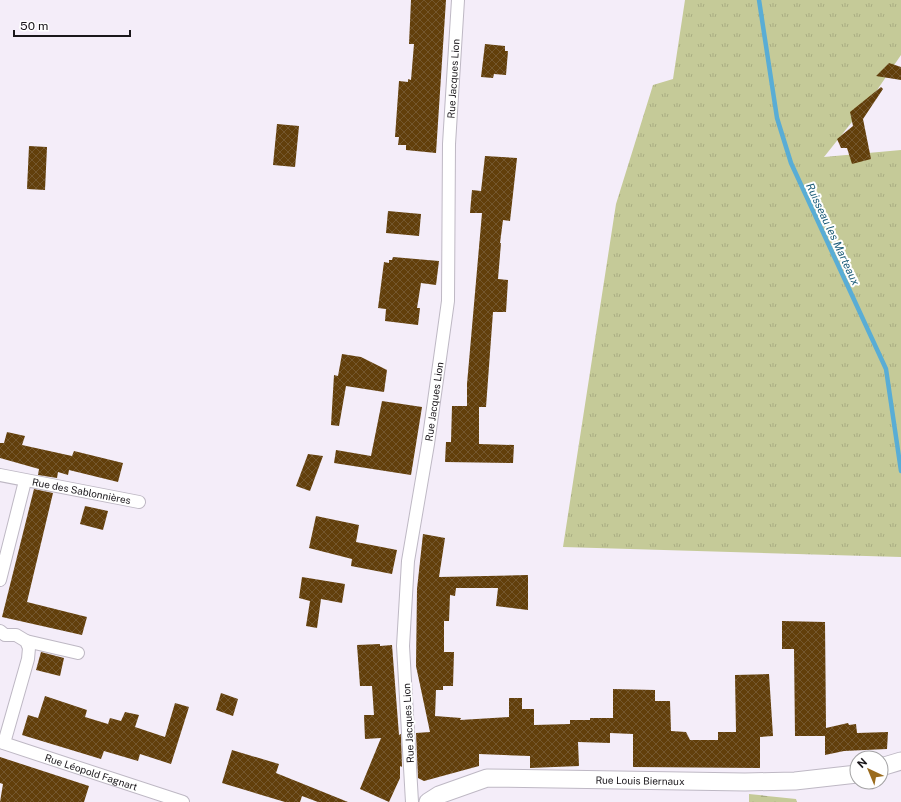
<svg xmlns="http://www.w3.org/2000/svg" width="901" height="802" viewBox="0 0 901 802" font-family="'Public Sans',sans-serif">
<style>
.grass{fill:url(#grass-tufts)}
.forest{fill:url(#forest-firs)}
.lines{fill:none;stroke-linecap:round;stroke-linejoin:round}
.stream{stroke:#59add5;stroke-width:4.5}
.building{fill:url(#building-cross-hatch)}
.street-casing{stroke:#beb8c4;stroke-width:14}
.secondary-casing{stroke:#beb8c4;stroke-width:19}
.street{stroke:#fff;stroke-width:12}
.secondary{stroke:#fff;stroke-width:17}
.labels{text-anchor:middle;stroke-width:4;stroke-linejoin:round;paint-order:stroke}
.street-label{font-size:10px;fill:#1a171b;stroke:#fff}
.water-label{font-size:11px;font-style:italic;fill:#195a76;stroke:#fff}
</style>
<defs>
<pattern id="grass-tufts" width="24" height="20" patternUnits="userSpaceOnUse"><rect width="24" height="20" fill="#c5ca98"/><path d="M3 7l-1-3M5 7V3M7 7l1-3M15 17l-1-3M17 17v-4M19 17l1-3" fill="none" stroke="#a9ad82"/></pattern>
<pattern id="forest-firs" width="22" height="20" patternUnits="userSpaceOnUse"><rect width="22" height="20" fill="#c5ca98"/><path d="M5 1l3.5 6h-7zM16 11l3.5 6h-7z" fill="#a9ad82"/></pattern>
<pattern id="building-cross-hatch" width="8" height="8" patternUnits="userSpaceOnUse"><rect width="8" height="8" fill="#623f0b"/><path d="M0 0l8 8M0 8l8-8" fill="none" stroke="#74572e"/></pattern>
</defs>
<rect width="100%" height="100%" fill="#f4edf9"/>
<path class="grass" d="M685,0H901V55L875,93L824,157L901,150V557L563,547L616,204L653,85L673,79Z"/>
<path class="forest" d="M749,794L796,799L797,802H749Z"/>
<g class="lines">
<path class="stream" d="M759,0L777,118L791,163L886,369L901,471"/>
</g>
<g class="building">
<path d="M411,0H446L436,153L406,150V145H398L399,137H395L399,81L408,82V79L411,80L414,44H409Z"/>
<path d="M485,44L505,46V51H508L506,75L494,74L493,78L481,77Z"/>
<path d="M889,63L901,67V80L876,76Z"/>
<path d="M881,87L883,89L863,119L871,159L852,164L847,148H841L837,139L853,126L850,112Z"/>
<path d="M277,124L299,126L295,167L273,165Z"/>
<path d="M29,146L47,147L45,190L27,189Z"/>
<path d="M485,156L517,158L510,221L503,220L500,243H501L498,279L508,280L506,312H493L486,407H479V444L514,445L513,463L445,462L446,442H451L452,406H467V384L482,213H470L471,201L472,190L481,191Z"/>
<path d="M388,211L421,214L419,236L386,233Z"/>
<path d="M393,257L439,261L436,285L421,283L417,308H420L418,325L385,321L386,309L378,308L384,262L389,263V260H392Z"/>
<path d="M342,354L361,357L387,370L384,392L346,386L339,426L331,425L334,375L338,376Z"/>
<path d="M382,401L422,407L411,475L334,463L336,450L371,456Z"/>
<path d="M7,432L25,436L22,445L72,456L74,451L123,463L118,482L69,470L68,475L58,472L57,478L38,475L39,469L0,458V443H4Z"/>
<path d="M308,454L323,456L310,491L296,486Z"/>
<path d="M34,489L53,493L27,602L87,617L82,635L2,617Z"/>
<path d="M85,506L108,511L103,530L80,524Z"/>
<path d="M316,516L359,525L356,542L397,550L392,574L351,566L352,559L309,548Z"/>
<path d="M423,534L445,538L439,577L528,575V610L496,606L498,588H456L455,596L450,595L449,621H444V652H454L453,686H443V690H436L435,716L461,718L460,720L509,717V698H522V709H534V725L570,724V720H590V718H613V689L655,690V701H670L671,731L686,732L690,740H718V732H736L735,675L769,674L773,736L760,737V768L633,767V734L610,733V743L578,742L579,766L530,768V756L479,754V766L424,781L418,778L416,733L430,732L416,666L417,589Z"/>
<path d="M302,577L345,584L342,603L321,599L317,628L306,626L310,601L299,598Z"/>
<path d="M782,621L825,622L826,728L848,723L849,725L856,724L857,733L888,732L887,749L844,751L825,755V736H795L794,649H782Z"/>
<path d="M380,644V646L392,645L399,735L401,734L402,767L400,766V778L389,802L360,789L381,738L365,739L364,715H374L372,686H360L357,645Z"/>
<path d="M41,652L64,658L60,676L36,670Z"/>
<path d="M221,693L238,699L233,716L216,710Z"/>
<path d="M45,696L87,710L85,717L108,724L110,718L121,721L125,712L139,715L135,727L165,737L175,703L189,707L171,764L140,754L138,761L104,751L101,759L22,735L28,715L38,718Z"/>
<path d="M232,750L279,764L276,773L348,802H318L302,796L300,802H285L222,783Z"/>
<path d="M0,757L89,786L84,802H0L3,784L0,783Z"/>
</g>
<g class="lines">
<g class="street-casing">
<g id="street">
<path id="s1" d="M0,475L139,502"/>
<path d="M0,580L25,481"/>
<path d="M0,631L5,635H16L26,641L29,648L28,659L4,743"/>
<path d="M26,641L78,653"/>
<path id="s2" d="M0,742L183,802"/>
<path id="s3" d="M412,802L403,646L408,561L428,444L448,301L449,144L458,0"/>
</g>
</g>
<g class="secondary-casing">
<g id="secondary">
<path d="M881,767L901,761"/>
<path id="s4" d="M428,802L439,795L487,778L745,782L795,781L857,774"/>
</g>
</g>
<use href="#street" class="street"/>
<use href="#secondary" class="secondary"/>
</g>
<g class="labels">
<g class="street-label">
<text dy="4" stroke="none"><textPath href="#s3" startOffset="727">Rue Jacques Lion</textPath></text>
<text dy="4" stroke="none"><textPath href="#s3" startOffset="403">Rue Jacques Lion</textPath></text>
<text dy="4" stroke="none"><textPath href="#s1" startOffset="83">Rue des Sablonnières</textPath></text>
<text transform="translate(408 723) rotate(-93)" y="4">Rue Jacques Lion</text>
<text dy="4" stroke="none"><textPath href="#s2" startOffset="96">Rue Léopold Fagnart</textPath></text>
<text dy="4" stroke="none"><textPath href="#s4" startOffset="217">Rue Louis Biernaux</textPath></text>
</g>
<g class="water-label">
<text transform="translate(833 234) rotate(65)" y="4">Ruisseau les Marteaux</text>
</g>
</g>
<g transform="translate(869 770) rotate(316)"><circle r="19" fill="#ffffff" stroke="#a3a2a4"/>
<path d="M0-3L7 15L0 10L-7 15Z" fill="#9a6b1d"/>
<text y="-6" font-size="11" font-weight="bold" text-anchor="middle" fill="#1a171b">N</text>
</g>
<path d="M14 30v6h116v-6" fill="none" stroke="#1a171b" stroke-width="2"/>
<text x="20" y="30" font-size="12" fill="#1a171b" stroke="#ffffff" stroke-width="3" paint-order="stroke">50 m</text>
</svg>
